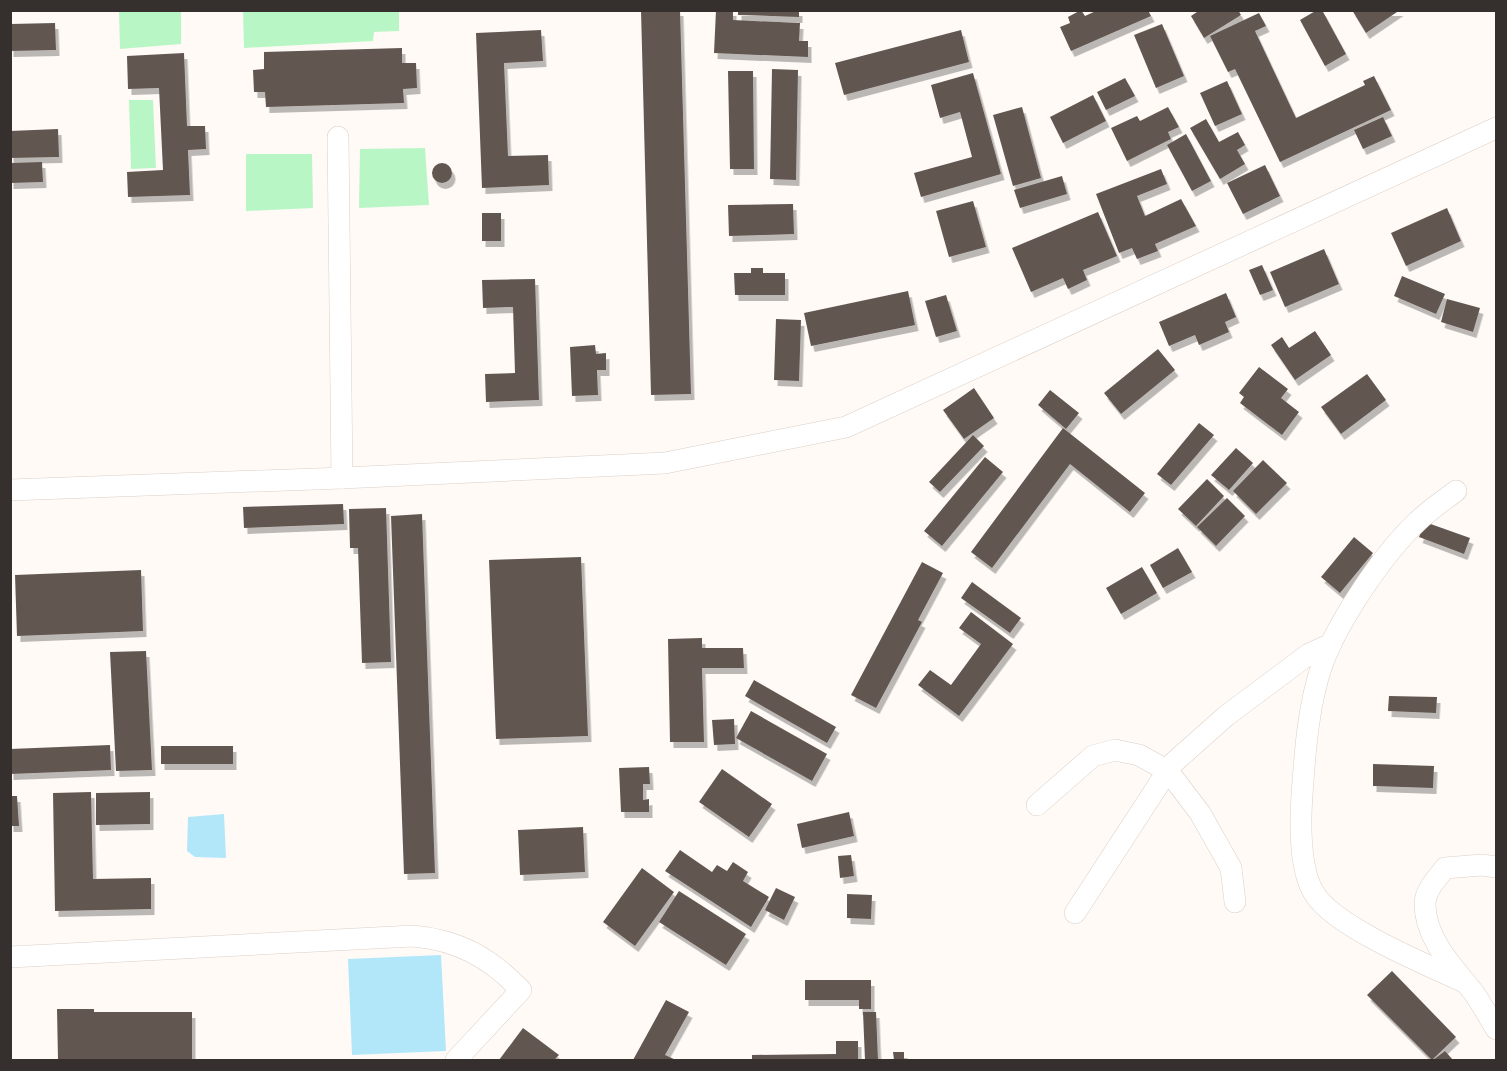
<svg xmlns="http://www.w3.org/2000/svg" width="1507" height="1071" viewBox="0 0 1507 1071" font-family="Raleway,sans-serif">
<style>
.green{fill:#b9f6c5}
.water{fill:#b2e7f9}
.building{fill:#625751;filter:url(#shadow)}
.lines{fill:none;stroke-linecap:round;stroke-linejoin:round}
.minor-casing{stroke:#dccfc7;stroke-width:22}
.minor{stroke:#fff;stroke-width:21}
</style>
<defs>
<filter id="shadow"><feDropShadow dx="3.5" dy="6" stdDeviation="0" flood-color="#0004"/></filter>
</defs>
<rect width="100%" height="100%" fill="#fffaf6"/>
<g class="green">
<path d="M119,11H181V44L120,49Z"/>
<path d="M243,11H399V31L374,32L373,41L244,48Z"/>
<path d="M129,100H153L156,168L131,169Z"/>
<path d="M425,148L429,205L359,208L360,149Z"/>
<path d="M246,154H312L313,208L246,211Z"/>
</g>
<g class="water">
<path d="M224,814L226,858L195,857L187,851L188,817Z"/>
<path d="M441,955L446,1051L352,1055L348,959Z"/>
</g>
<g class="building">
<path d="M641,10H680L691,394L651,395Z"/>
<path d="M716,10H733V20L800,23L799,41H808V57L714,53Z"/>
<path d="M738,10H799V17L738,15Z"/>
<path d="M1081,10L1085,16L1098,10H1148L1151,16L1071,51L1060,27L1070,23L1068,17Z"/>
<path d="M1200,10H1238L1241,15L1204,38L1191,16Z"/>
<path d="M1317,10H1322L1346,54L1325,66L1300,20Z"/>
<path d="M1352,10H1400L1366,33Z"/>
<path d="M1259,13L1266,26L1255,31L1296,118L1365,85L1363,81L1374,76L1391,110L1280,162L1235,69L1228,72L1210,36Z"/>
<path d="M55,23L56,50L10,51V24Z"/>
<path d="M1162,24L1184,76L1156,88L1134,35Z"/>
<path d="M541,30L543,61L504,63L508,156L548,155L549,185L482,188L476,33Z"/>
<path d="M961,30L969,62L844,95L835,63Z"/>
<path d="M402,48V63H416L417,88L403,89L404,103L266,107L265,92H254L253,70L264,69V52Z"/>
<path d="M184,53L187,126H205L206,149L188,150L190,195L128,197L127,172L163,170L159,88L128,89L127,56Z"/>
<path d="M772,69L798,70L796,180L770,179Z"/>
<path d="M728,71H753L754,169H730Z"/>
<path d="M973,73L1001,174L921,197L914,173L972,157L960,112L940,118L931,85Z"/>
<path d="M1125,78L1135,96L1106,110L1097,92Z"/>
<path d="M1227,81L1242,114L1215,126L1200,93Z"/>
<path d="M1093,95L1106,121L1063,143L1050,117Z"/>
<path d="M1022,107L1041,178L1013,186L993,115Z"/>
<path d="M1168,107L1179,127L1168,132L1171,139L1127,161L1111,128L1137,116L1140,121Z"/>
<path d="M1383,117L1392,136L1363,149L1354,130Z"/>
<path d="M1206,119L1219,142L1238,132L1245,145L1237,150L1245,164L1220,179L1190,128Z"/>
<path d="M58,129L59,157L10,158V131Z"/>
<path d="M1186,134L1211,181L1192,191L1167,145Z"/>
<path d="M42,162L43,182L10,183V163Z"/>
<circle cx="442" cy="173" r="10"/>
<path d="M1265,165L1280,196L1243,214L1227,183Z"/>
<path d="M1161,169L1167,184L1137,196L1145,216L1181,199L1196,226L1155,244L1158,251L1137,259L1132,248L1119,253L1096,194Z"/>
<path d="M1062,176L1067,194L1020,208L1014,190Z"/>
<path d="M973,201L986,247L949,257L936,211Z"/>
<path d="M793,204L794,234L729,236L728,205Z"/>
<path d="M1447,208L1461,241L1406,266L1391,233Z"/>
<path d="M1098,212L1117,256L1083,270L1087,280L1068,289L1063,278L1031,292L1012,248Z"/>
<rect x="482" y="213" width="19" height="28"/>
<path d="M1324,249L1339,284L1285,307L1270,272Z"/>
<path d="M1262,265L1273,290L1260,295L1249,270Z"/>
<path d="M751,268H763V273H785V295H735L734,273H751Z"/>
<path d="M1402,276L1445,294L1436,314L1394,296Z"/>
<path d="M535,279L539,400L486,402L485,374L515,373L513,307L483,308L482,280Z"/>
<path d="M908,291L915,325L811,346L804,313Z"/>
<path d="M1226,293L1236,317L1225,322L1229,332L1199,345L1195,335L1169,346L1159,322Z"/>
<path d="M946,295L957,331L936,337L925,301Z"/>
<path d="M1447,299L1480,308L1473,332L1441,322Z"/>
<path d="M776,319L801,320L799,381L774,380Z"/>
<path d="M1315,331L1331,355L1295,380L1271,345L1282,337L1289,348Z"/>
<path d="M595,345L596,354L606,353V370H597L598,395L572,396L570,347Z"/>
<path d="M1158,349L1175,370L1121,414L1104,393Z"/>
<path d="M1259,367L1288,389L1281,398L1299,412L1282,435L1240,403L1244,397L1239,393Z"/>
<path d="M1367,374L1386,400L1341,434L1321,407Z"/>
<path d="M974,388L994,418L964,439L943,410Z"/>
<path d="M1050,390L1079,413L1066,429L1038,405Z"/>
<path d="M1199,423L1214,435L1171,485L1157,474Z"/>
<path d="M1063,428L1145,493L1130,512L1070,464L992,568L971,552Z"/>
<path d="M973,435L984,446L940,492L929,482Z"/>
<path d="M1236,448L1253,463L1229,490L1211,475Z"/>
<path d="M985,457L1003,472L942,546L924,531Z"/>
<path d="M1263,460L1287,483L1256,514L1233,491Z"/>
<path d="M1207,479L1224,496L1196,526L1178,509Z"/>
<path d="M1227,498L1245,516L1216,546L1197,527Z"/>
<path d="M343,504L344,524L244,528L243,507Z"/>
<path d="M386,508L391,662L362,663L358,548H350L349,509Z"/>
<path d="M422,514L435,873L404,874L391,516Z"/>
<path d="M1425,522L1470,538L1464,554L1419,537Z"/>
<path d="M1354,537L1373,553L1340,593L1321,577Z"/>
<path d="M1178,548L1192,572L1163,588L1150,565Z"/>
<path d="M581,557L588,736L496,739L489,560Z"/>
<path d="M922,562L943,573L918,620L922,622L876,708L851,695Z"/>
<path d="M1142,567L1157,593L1121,614L1106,588Z"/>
<path d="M141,570L143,631L17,636L15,575Z"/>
<path d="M972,582L1021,618L1010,633L961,598Z"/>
<path d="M971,612L1013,644L959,716L918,685L930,670L951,685L981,644L959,628Z"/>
<path d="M702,638V648H743L744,668H702L704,742H670L668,639Z"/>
<path d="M146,651L152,770L116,771L110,652Z"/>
<path d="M754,680L836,727L827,743L745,696Z"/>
<path d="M1389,696L1437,697L1436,713L1388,711Z"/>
<path d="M751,711L827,754L812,781L736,738Z"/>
<path d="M734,719L735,744L714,745L712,720Z"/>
<path d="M110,745L111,770L10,774V749Z"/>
<rect x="161" y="746" width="72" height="18"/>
<path d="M1373,764L1434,766L1433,788L1373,786Z"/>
<path d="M649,767L650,784H643V800L649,799V812H621L619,768Z"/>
<path d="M722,769L772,804L749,837L699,802Z"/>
<path d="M91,792L93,879L151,878V909L55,911L53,793Z"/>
<path d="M150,792V824L96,825V793Z"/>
<path d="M10,796H17L19,826H10Z"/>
<path d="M849,812L854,836L802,848L797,824Z"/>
<path d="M583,827L585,872L520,875L518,830Z"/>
<path d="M680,850L712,872L717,865L727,871L733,862L748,872L743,881L769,897L751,927L665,871Z"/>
<path d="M851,855L854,876L840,878L838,856Z"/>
<path d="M642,868L674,892L635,946L603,922Z"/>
<path d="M776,888L795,897L784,920L765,910Z"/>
<path d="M679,891L746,934L726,965L659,922Z"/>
<path d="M847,894L872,895L871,919L847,918Z"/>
<path d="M1392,971L1456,1037L1432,1060L1367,995Z"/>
<path d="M805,980H871V1009H859V1000H805Z"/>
<path d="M666,1000L689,1012L665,1055L676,1060H633Z"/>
<path d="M57,1009H94V1012H192V1060H58Z"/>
<path d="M863,1012H876L878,1060H865Z"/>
<path d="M523,1028L559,1055L554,1060H499Z"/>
<path d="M836,1041H858V1060H752V1055L836,1054Z"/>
<path d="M1445,1051L1453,1060H1433Z"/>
<path d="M893,1052H904V1060H894Z"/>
</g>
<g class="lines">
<g class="minor-casing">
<g id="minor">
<path d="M338,137L342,478"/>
<path d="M10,490L342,478L665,463L846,427L1496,128"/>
<path d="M1456,491C1443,501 1428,511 1417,522C1383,554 1338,621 1322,665C1308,706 1305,752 1302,795C1300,822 1299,873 1316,896C1338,928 1427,965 1464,982"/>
<path d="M1037,805L1093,756L1115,750L1139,755L1168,771L1200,813L1231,868L1235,902"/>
<path d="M1496,867L1482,865L1445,868C1437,879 1425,890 1425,904C1425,939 1454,968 1474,993C1482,1005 1489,1017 1496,1029"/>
<path d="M1075,913L1172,764L1226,716L1309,654L1331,644"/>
<path d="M10,957L413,936C458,940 489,957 521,990L456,1060"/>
</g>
</g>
<use href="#minor" class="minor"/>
</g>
<rect width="1507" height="1071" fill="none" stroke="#35302d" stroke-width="24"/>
</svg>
